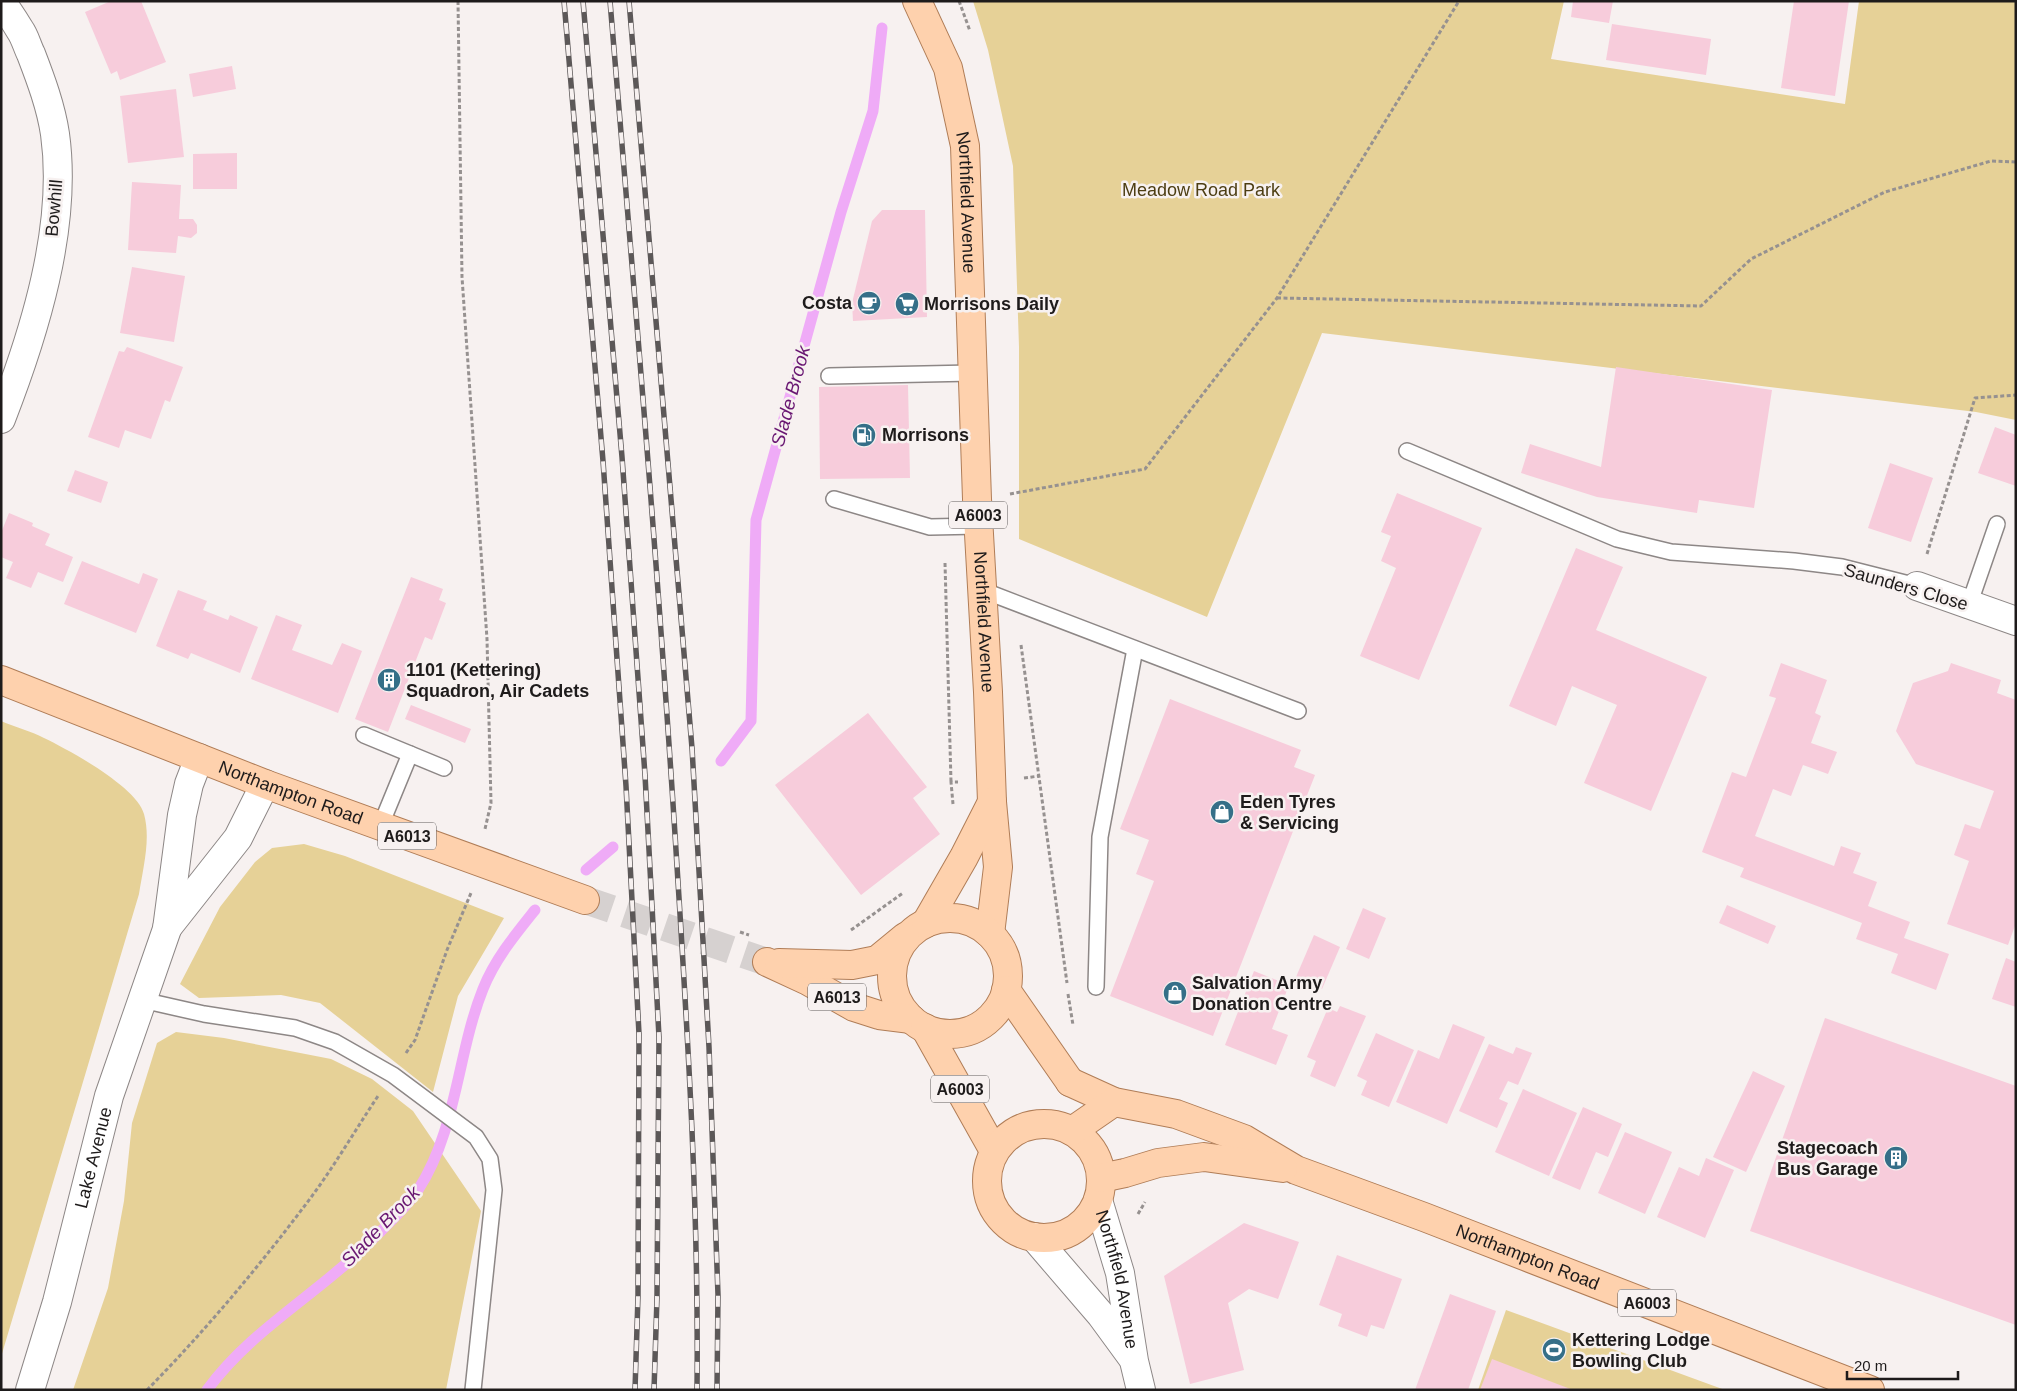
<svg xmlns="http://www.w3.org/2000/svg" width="2017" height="1391" viewBox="0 0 2017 1391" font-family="Arial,sans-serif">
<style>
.green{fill:#e6d197}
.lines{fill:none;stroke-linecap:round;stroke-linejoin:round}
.stream{stroke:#efabf7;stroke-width:11}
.building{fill:#f7ccdb}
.primary-tunnel{stroke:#d6d1d0;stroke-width:28;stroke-dasharray:28 14;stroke-linecap:butt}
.lane-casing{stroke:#8d8786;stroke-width:18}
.street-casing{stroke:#8d8786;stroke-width:30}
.secondary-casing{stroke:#8d8786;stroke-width:30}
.primary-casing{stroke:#b07d57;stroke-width:30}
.path{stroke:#969190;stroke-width:3;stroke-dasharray:4 2.5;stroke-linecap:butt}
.lane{stroke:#fff;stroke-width:15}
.street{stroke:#fff;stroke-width:28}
.secondary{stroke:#fff;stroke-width:28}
.primary{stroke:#fed1ad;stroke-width:28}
.rail-casing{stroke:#5c5858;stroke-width:5.5}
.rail{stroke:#f7f1f0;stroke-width:4;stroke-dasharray:11;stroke-linecap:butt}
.labels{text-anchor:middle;stroke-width:5;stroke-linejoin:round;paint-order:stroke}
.shield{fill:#f7f1f0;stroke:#5f5b5b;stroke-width:1}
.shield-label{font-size:16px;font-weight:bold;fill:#1e1b1b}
.park-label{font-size:18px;fill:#4d3e13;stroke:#f7f1f0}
.street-label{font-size:18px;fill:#1e1b1b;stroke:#f7f1f0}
.poi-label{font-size:18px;font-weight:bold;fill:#1e1b1b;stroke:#f7f1f0;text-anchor:start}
.water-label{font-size:19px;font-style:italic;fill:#691772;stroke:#f7f1f0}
</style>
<rect width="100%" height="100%" fill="#f7f1f0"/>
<g class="green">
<path d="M973,1H1564L1551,59L1845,104L1859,1H2016V420L1976,412L1322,333L1207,617L1019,539V347L1013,166L988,50Z"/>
<path d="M1,721C15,727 31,731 44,738C69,750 137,787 144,814C151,839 143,868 139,894L1,1357Z"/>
<path d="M304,844L345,856L504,918L458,996L433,1092L320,1003L281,995L199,998L180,984L220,907L255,862L272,848Z"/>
<path d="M176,1032L224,1038L331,1059L372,1079L413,1111L481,1211L446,1390H73L108,1288L124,1201L132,1123L157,1043Z"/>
<path d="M1506,1310L1725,1390H1478Z"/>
</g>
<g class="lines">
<g class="stream">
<path d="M721,761L751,721L756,520L841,212L873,111L882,28"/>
<path d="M586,870L613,847"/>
<path d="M207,1390C245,1338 299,1305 347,1263C358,1254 369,1242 380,1232C393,1219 408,1205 418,1190C457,1130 457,1054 483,989C495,959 515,935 535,910"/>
</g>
</g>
<g class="building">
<path d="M111,1H141L166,62L120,80L117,71L111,74L85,12Z"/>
<path d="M1573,1H1613L1609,23L1571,17Z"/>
<path d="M1794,1H1849L1835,96L1781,88Z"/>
<path d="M1612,24L1711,39L1706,75L1606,60Z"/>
<path d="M232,66L236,89L193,97L189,74Z"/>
<path d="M176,89L184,157L128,163L120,96Z"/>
<path d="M237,153V189H193V154Z"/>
<path d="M132,182L181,185L179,219H193L197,225V233L191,238L178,236L176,253L128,250Z"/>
<path d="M882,210H925L927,317L853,321L852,303L872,221Z"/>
<path d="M132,267L185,276L174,342L120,333Z"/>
<path d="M127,347L183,367L170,402L165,400L151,439L125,430L119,448L88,437L119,351L124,352Z"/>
<path d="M1616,367L1772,390L1754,508L1699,500L1697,513L1597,497L1521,473L1530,444L1601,467Z"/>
<path d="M908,385L910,478L820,479L819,387Z"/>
<path d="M1995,427L2016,435V486L1978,473Z"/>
<path d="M1890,463L1933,478L1911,542L1868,528Z"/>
<path d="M75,470L108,482L101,503L67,491Z"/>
<path d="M1397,493L1482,528L1419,680L1360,656L1396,568L1381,561L1391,536L1381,532Z"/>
<path d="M9,513L33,523L32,526L50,534L45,545L73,557L63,582L38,572L31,588L6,578L13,562L1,557V533Z"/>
<path d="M1576,548L1623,567L1596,630L1707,677L1651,811L1584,783L1617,705L1572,686L1556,726L1509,706Z"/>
<path d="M82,561L139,584L143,573L158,579L136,633L64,604Z"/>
<path d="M411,577L443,589L439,600L446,603L432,640L425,637L388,732L355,719Z"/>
<path d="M178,590L207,601L203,610L228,620L230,615L258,627L240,673L191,653L188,659L156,646Z"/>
<path d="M276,615L302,625L292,650L332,665L342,643L362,651L338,713L251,679Z"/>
<path d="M1781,663L1827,680L1815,713L1821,716L1811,743L1837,752L1828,774L1803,765L1791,796L1773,789L1755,836L1834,866L1841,846L1861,853L1853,873L1877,882L1868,906L1910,922L1904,938L1949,954L1936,990L1891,973L1898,954L1856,939L1862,923L1740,877L1744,868L1702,852L1732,772L1746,777L1776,698L1769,696Z"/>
<path d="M1951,663L2001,680L1997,693L2016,700V923L2008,945L1947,924L1969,861L1954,855L1965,824L1980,829L1994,791L1916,764L1896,731L1913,683L1948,671Z"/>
<path d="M1170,699L1301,750L1294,767L1315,775L1213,1036L1110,996L1154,881L1136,874L1149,840L1120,829Z"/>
<path d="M411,705L471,729L465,743L405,719Z"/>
<path d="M868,713L927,787L913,798L940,834L861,895L775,785Z"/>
<path d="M1727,905L1776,926L1768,944L1719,923Z"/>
<path d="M1363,908L1386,918L1369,959L1346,949Z"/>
<path d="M1314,935L1340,947L1322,989L1296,977Z"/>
<path d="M2006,958L2016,962V1007L1992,999Z"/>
<path d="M1254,971L1289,985L1272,1029L1288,1035L1276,1065L1225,1045Z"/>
<path d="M1340,1006L1366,1016L1335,1087L1310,1076L1316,1061L1307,1057L1328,1008L1337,1012Z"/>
<path d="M1825,1018L2016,1086V1325L1750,1231Z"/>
<path d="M1453,1024L1485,1037L1447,1124L1396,1102L1418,1050L1439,1059Z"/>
<path d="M1376,1033L1414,1050L1389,1107L1361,1095L1367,1081L1357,1076Z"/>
<path d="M1489,1044L1513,1054L1516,1047L1532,1053L1518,1085L1508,1081L1499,1099L1508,1103L1497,1128L1459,1111Z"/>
<path d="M1753,1071L1785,1086L1746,1172L1713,1157Z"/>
<path d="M1523,1089L1577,1113L1549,1176L1495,1152Z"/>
<path d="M1583,1107L1622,1124L1608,1157L1596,1152L1580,1190L1552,1178Z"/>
<path d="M1625,1132L1672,1152L1645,1214L1598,1193Z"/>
<path d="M1706,1158L1734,1170L1705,1238L1657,1217L1679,1167L1699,1176Z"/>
<path d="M1244,1223L1299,1242L1278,1299L1249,1289L1228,1303L1244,1370L1190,1384L1164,1276Z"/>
<path d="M1337,1255L1402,1279L1384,1329L1371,1325L1367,1337L1338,1326L1342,1314L1319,1305Z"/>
<path d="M1450,1294L1496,1311L1468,1390H1415Z"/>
<path d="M1492,1359L1573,1390H1480Z"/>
</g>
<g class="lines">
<path class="primary-tunnel" d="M585,900L767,962"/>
<g class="lane-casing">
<g id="lane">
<path d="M829,376L972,373"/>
<path d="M1407,451L1617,539L1671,552L1794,561L1842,567L1917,586"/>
<path d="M834,499L930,527L979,526"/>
<path d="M982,590L1298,711"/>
<path d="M1969,605L1997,524"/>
<path d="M364,735L444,768"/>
<path d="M380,827L410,754"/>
<path d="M1096,987L1100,837L1135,649"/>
<path d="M142,1000L204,1014L295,1028L335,1042L393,1075L476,1137L490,1159L494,1190L473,1390"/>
</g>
</g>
<g class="street-casing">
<g id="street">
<path d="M1,1C8,11 14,20 20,30C25,37 27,46 31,54C41,80 51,107 55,134C68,227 34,334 1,419"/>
<path d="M1917,586L2016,621"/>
</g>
</g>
<g class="secondary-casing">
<g id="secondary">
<path d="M167,928L238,838L265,784"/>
<path id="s1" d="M1098,1200L1120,1273L1134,1361L1141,1390"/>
<path d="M1034,1237L1101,1315L1131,1356"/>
<path id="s2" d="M30,1390L57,1302L109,1096L167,929L182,815L189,784L199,758"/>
</g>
</g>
<g class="primary-casing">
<g id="primary">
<path id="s3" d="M917,1L948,68L965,146L977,499L988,692L992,802L998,867L990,934"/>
<path id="s4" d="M1,680L265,784L585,900"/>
<circle cx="950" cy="976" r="58"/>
<path d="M926,923L964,857L992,802"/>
<path d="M767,962L808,981L854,1007L879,1015L911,1019"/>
<path d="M779,963L852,965L877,960L905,937"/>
<path d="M1006,990L1070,1082"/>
<path d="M925,1028L994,1151"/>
<path id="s5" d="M1070,1082L1114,1102L1176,1114L1244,1139L1296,1170L1424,1217L1870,1390"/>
<circle cx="1044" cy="1181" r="57"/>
<path d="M1072,1131L1114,1102"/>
<path d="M1101,1178L1125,1173L1158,1163L1204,1157L1283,1168"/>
</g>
</g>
<g class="path">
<path d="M458,1L462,277L487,639L491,803L485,829"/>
<path d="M959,1L970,31"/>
<path d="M1277,298L1701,306L1751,259L1885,192L1991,161L2016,162"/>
<path d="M1010,494L1145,469L1277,298L1459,1"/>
<path d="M1927,554L1975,398L2016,395"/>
<path d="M945,563L951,782"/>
<path d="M1021,645L1067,983"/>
<path d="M1024,778L1039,776"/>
<path d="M953,804L951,782H958"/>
<path d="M851,930L903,893"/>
<path d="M740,932L749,935"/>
<path d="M1068,994L1073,1025"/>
<path d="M406,1053L415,1040L447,950L471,893"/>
<path d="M1138,1214L1145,1202"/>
<path d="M147,1390C204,1332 257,1269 306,1204C332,1170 354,1132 378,1096"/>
</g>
<use href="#lane" class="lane"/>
<use href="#street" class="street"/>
<use href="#secondary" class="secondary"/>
<use href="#primary" class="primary"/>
<g class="rail-casing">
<g id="rail">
<path d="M564,1L603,461L626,786L639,1034L638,1296L635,1390"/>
<path d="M583,1L622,457L645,775L659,1037L657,1298L654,1390"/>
<path d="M610,1C634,289 659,577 677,866C688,1040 699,1215 697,1390"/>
<path d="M629,1L692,748L709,1047L718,1295L717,1390"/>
</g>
</g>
<use href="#rail" class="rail"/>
</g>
<defs>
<g id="cafe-disc" transform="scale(1.25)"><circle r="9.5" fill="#356f88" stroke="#f7f1f0"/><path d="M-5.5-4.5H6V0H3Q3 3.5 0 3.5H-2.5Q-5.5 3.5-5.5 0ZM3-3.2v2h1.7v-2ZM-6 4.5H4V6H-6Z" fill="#fff"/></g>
<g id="supermarket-disc" transform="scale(1.25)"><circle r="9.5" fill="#356f88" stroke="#f7f1f0"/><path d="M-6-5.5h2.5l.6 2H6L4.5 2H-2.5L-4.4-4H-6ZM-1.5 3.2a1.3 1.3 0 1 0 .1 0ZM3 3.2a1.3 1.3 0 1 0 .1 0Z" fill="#fff"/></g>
<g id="fuel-disc" transform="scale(1.25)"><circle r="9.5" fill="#356f88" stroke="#f7f1f0"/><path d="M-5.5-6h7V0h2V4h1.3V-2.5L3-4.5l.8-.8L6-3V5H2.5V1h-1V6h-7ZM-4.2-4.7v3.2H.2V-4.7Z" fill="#fff"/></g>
<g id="building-disc" transform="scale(1.25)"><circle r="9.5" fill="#356f88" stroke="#f7f1f0"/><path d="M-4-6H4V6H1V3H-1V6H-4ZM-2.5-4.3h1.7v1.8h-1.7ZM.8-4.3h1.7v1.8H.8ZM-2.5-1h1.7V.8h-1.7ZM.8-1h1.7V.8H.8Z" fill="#fff"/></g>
<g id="shop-disc" transform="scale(1.25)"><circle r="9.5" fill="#356f88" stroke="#f7f1f0"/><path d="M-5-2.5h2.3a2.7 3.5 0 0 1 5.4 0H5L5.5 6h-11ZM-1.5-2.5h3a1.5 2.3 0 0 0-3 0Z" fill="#fff"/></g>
<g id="stadium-disc" transform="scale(1.25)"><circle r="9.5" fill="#356f88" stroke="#f7f1f0"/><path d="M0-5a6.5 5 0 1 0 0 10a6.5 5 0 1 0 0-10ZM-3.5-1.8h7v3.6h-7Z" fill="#fff"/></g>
</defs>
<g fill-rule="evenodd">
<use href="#cafe-disc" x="869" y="303"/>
<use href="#supermarket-disc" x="907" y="304"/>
<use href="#fuel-disc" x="864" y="435"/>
<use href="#building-disc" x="389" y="680"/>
<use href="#shop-disc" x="1222" y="812"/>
<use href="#shop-disc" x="1175" y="993"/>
<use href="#building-disc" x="1896" y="1158"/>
<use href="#stadium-disc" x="1554" y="1350"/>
</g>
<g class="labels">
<g class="shield">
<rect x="949" y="501.5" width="58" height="27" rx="4"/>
<rect x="378" y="822.5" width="58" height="27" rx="4"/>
<rect x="808" y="983.5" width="58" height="27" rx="4"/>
<rect x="931" y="1075.5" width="58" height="27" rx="4"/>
<rect x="1618" y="1289.5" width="58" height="27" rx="4"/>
</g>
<g class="shield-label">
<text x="978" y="521">A6003</text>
<text x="407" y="842">A6013</text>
<text x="837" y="1003">A6013</text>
<text x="960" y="1095">A6003</text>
<text x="1647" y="1309">A6003</text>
</g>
<g class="park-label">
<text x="1201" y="196">Meadow Road Park</text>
</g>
<g class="street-label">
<text dy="6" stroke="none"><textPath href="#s3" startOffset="210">Northfield Avenue</textPath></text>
<text transform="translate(54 208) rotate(-85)" y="6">Bowhill</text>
<text transform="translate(1906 587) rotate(16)" y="6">Saunders Close</text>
<text dy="6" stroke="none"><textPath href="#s3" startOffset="630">Northfield Avenue</textPath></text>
<text dy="6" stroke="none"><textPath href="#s4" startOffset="311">Northampton Road</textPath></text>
<text dy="6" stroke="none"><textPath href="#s2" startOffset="241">Lake Avenue</textPath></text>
<text dy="6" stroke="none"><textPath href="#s5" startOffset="492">Northampton Road</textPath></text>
<text dy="6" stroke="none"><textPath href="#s1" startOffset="82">Northfield Avenue</textPath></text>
</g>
<g class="poi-label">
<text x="852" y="309" text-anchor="end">Costa</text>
<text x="924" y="310">Morrisons Daily</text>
<text x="882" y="441">Morrisons</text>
<text x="406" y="676">1101 (Kettering)<tspan x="406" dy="21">Squadron, Air Cadets</tspan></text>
<text x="1240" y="808">Eden Tyres<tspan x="1240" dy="21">&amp; Servicing</tspan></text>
<text x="1192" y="989">Salvation Army<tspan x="1192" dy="21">Donation Centre</tspan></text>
<text x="1878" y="1154" text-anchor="end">Stagecoach<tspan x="1878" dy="21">Bus Garage</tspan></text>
<text x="1572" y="1346">Kettering Lodge<tspan x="1572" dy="21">Bowling Club</tspan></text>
</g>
<g class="water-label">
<text transform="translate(790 396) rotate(-75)" y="7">Slade Brook</text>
<text transform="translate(380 1226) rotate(-46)" y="7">Slade Brook</text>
</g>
</g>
<rect width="2017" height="1391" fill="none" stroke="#1e1b1b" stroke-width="5"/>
<path d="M1847 1371v8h111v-8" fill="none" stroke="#1e1b1b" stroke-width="2.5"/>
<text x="1854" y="1371" font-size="15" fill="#1e1b1b" stroke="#f7f1f0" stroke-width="4" paint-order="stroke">20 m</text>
</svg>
